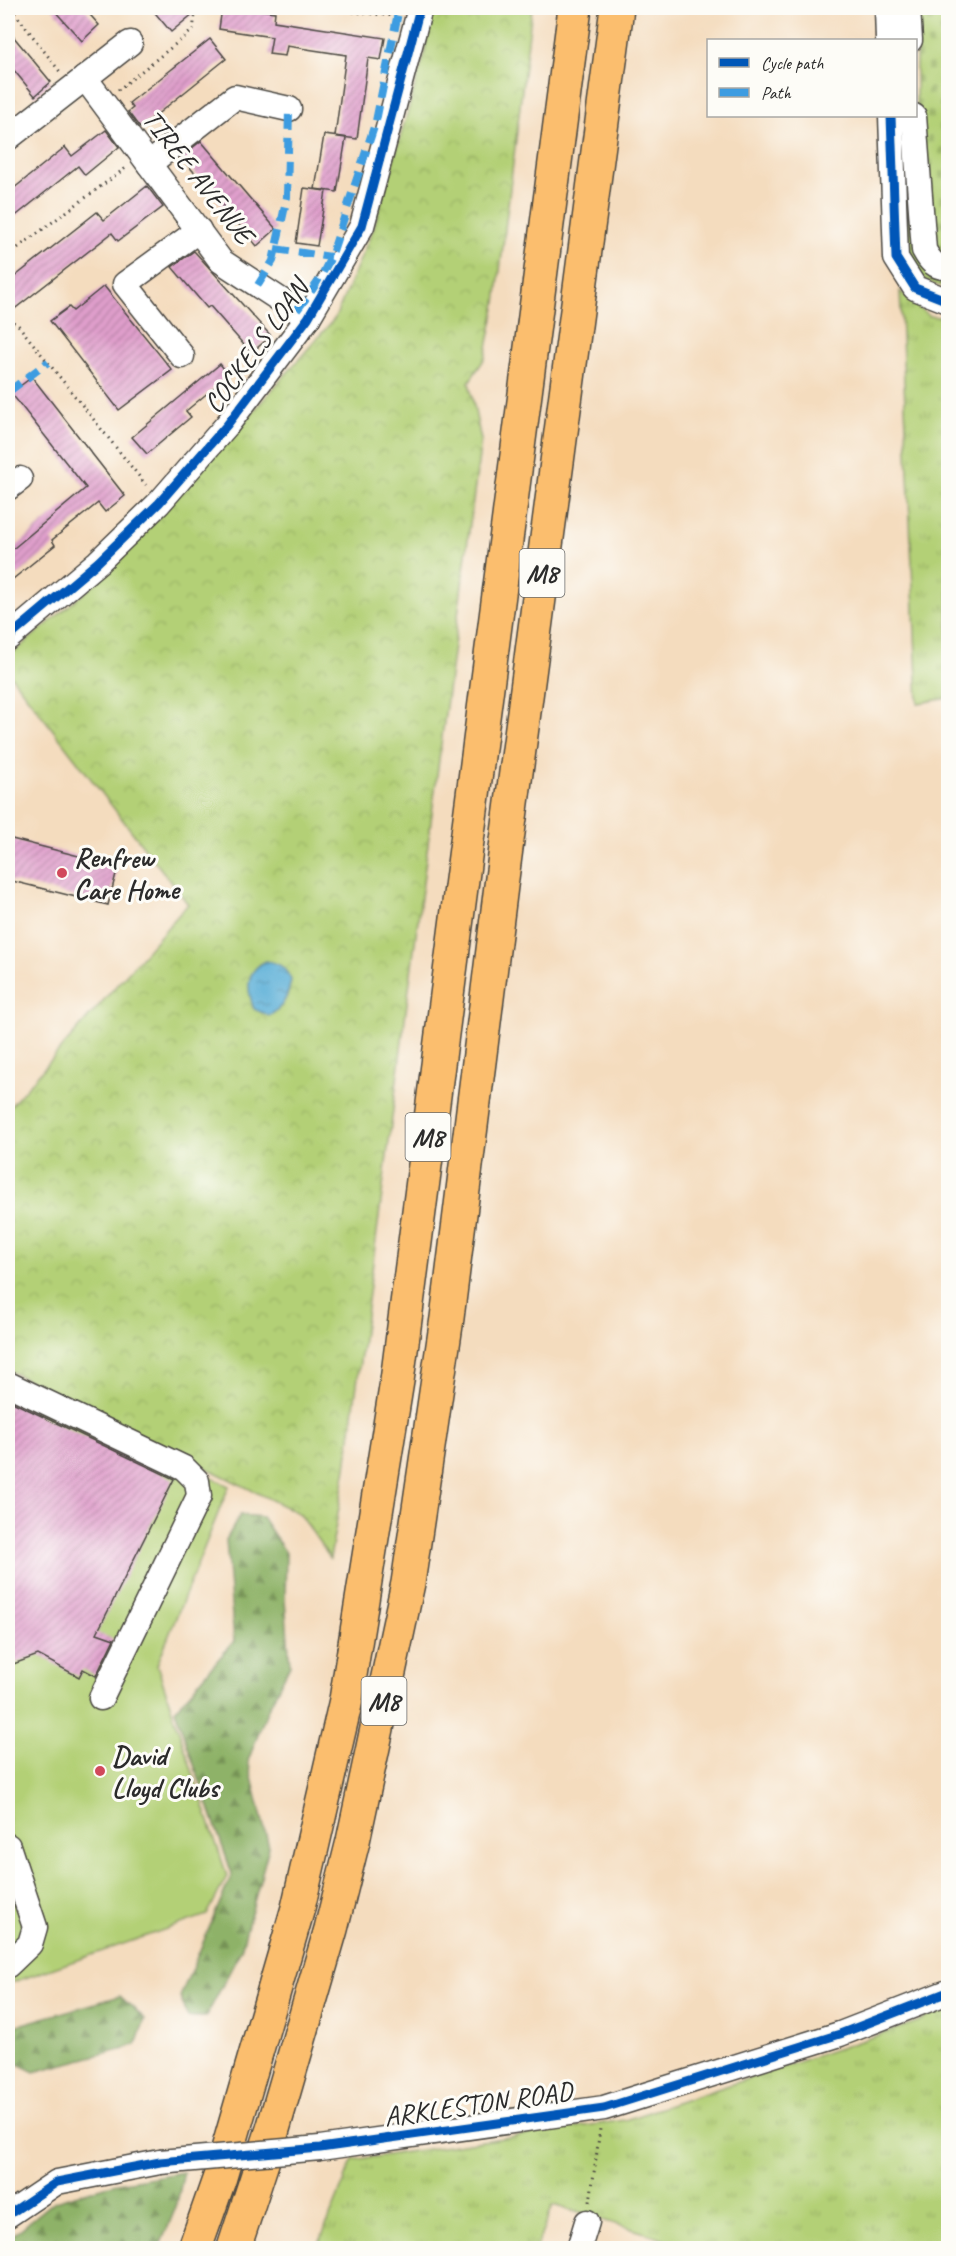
<svg xmlns="http://www.w3.org/2000/svg" width="956" height="2256" viewBox="0 0 956 2256" font-family="Caveat,sans-serif">
<style>
.grass{fill:url(#grass-tufts);stroke:#6f7e50;stroke-width:1.5}
.forest{fill:url(#forest-firs);stroke:#5c6e49;stroke-width:1.5}
.cemetery{fill:url(#cemetery-stones);stroke:#6f7e50;stroke-width:1.5}
.park{fill:url(#park-crowns);stroke:#6f7e50;stroke-width:1.5}
.garden{fill:#b3d076;stroke:#6f7e50;stroke-width:1.5}
.water{fill:url(#water-ripples);stroke:#446e82;stroke-width:1.5}
.building{fill:url(#building-hatch)}
.lines{fill:none;stroke-linecap:round;stroke-linejoin:round}
.minor-casing{stroke:#494641;stroke-width:27}
.highway-casing{stroke:#494641;stroke-width:36}
.path{stroke:#494641;stroke-width:3;stroke-dasharray:1.5 4.5;stroke-linecap:butt}
.minor{stroke:#fff;stroke-width:24}
.highway{stroke:#fbbe6e;stroke-width:33}
.minor-bridge-casing{stroke:#494641;stroke-width:27;stroke-linecap:butt}
.minor-bridge{stroke:#fff;stroke-width:24}
.quiet{stroke:#3d9ce1;stroke-width:8;stroke-dasharray:15 8;stroke-linecap:butt}
.cycleway-casing{stroke:#fdfcf7;stroke-width:13}
.cycleway{stroke:#0057b8;stroke-width:9}
.poi-dot{fill:#d1495b;stroke:#fdfcf7;stroke-width:2}
.labels{text-anchor:middle;stroke-width:6;stroke-linejoin:round;paint-order:stroke}
.shield{fill:#fdfcf7;stroke:#6a6a68;stroke-width:1.5}
.shield-label{font-size:27px;font-weight:bold;fill:#2b2b2b}
.street-label{font-size:28px;fill:#2b2b2b;stroke:#fdfcf7}
.poi-label{font-size:28px;font-weight:bold;fill:#2b2b2b;stroke:#fdfcf7;text-anchor:start}
</style>
<defs>
<pattern id="grass-tufts" width="24" height="20" patternUnits="userSpaceOnUse" patternTransform="scale(1.5)"><rect width="24" height="20" fill="#b3d076"/><path d="M3 7l-1-3M5 7V3M7 7l1-3M15 17l-1-3M17 17v-4M19 17l1-3" fill="none" stroke="#9ab366"/></pattern>
<pattern id="forest-firs" width="22" height="20" patternUnits="userSpaceOnUse" patternTransform="scale(1.5)"><rect width="22" height="20" fill="#8eb267"/><path d="M5 1l3.5 6h-7zM16 11l3.5 6h-7z" fill="#749155"/></pattern>
<pattern id="cemetery-stones" width="16" height="16" patternUnits="userSpaceOnUse" patternTransform="scale(1.5)"><rect width="16" height="16" fill="#b3d076"/><path d="M2 7V4a2 2 0 0 1 4 0v3zM10 15v-3a2 2 0 0 1 4 0v3z" fill="#9ab366"/></pattern>
<pattern id="park-crowns" width="20" height="18" patternUnits="userSpaceOnUse" patternTransform="scale(1.5)"><rect width="20" height="18" fill="#b3d076"/><path d="M2 6a3 3 0 1 1 6 0M12 15a3 3 0 1 1 6 0" fill="none" stroke="#9ab366"/></pattern>
<pattern id="water-ripples" width="26" height="14" patternUnits="userSpaceOnUse" patternTransform="scale(1.5)"><rect width="26" height="14" fill="#5db0d8"/><path d="M2 4q2-2 4 0t4 0M15 11q2-2 4 0t4 0" fill="none" stroke="#4d8faf"/></pattern>
<pattern id="building-hatch" width="6" height="6" patternUnits="userSpaceOnUse" patternTransform="scale(1.5)"><rect width="6" height="6" fill="#e09fcc"/><path d="M-1 1l2-2M0 6l6-6M5 7l2-2" fill="none" stroke="#b682a6"/></pattern>
</defs>
<rect width="100%" height="100%" fill="#fdfcf7"/>
<filter id="ink" filterUnits="userSpaceOnUse"><feTurbulence type="fractalNoise" baseFrequency=".0167" numOctaves="2"/><feDisplacementMap in="SourceGraphic" scale="12" xChannelSelector="R" yChannelSelector="G"/><feConvolveMatrix kernelMatrix="1 2 1 2 8 2 1 2 1" color-interpolation-filters="sRGB"/></filter>
<filter id="wash" filterUnits="userSpaceOnUse"><feTurbulence type="fractalNoise" baseFrequency=".008" numOctaves="4" result="noise"/><feDisplacementMap in="SourceGraphic" scale="24" xChannelSelector="R" yChannelSelector="G"/><feGaussianBlur stdDeviation="1.35" result="paint"/><feColorMatrix in="noise" values="0 0 0 0 0 0 0 0 0 0 0 0 0 0 0 0 0 1.4 0 .05"/><feComposite in="paint" operator="in"/></filter>
<g filter="url(#wash)">
<rect width="100%" height="100%" fill="#f4dcbe"/>
<g class="grass">
<path d="M900,291L929,316L948,318V698L918,703Z"/>
<path d="M948,2005V2248H695L553,2205L536,2248H317L353,2160L625,2120L917,2022Z"/>
</g>
<g class="forest">
<path d="M240,1515L262,1517L286,1553L285,1600L290,1665L267,1711L248,1761L269,1847L241,1950L206,2017H188L180,1997L232,1874L175,1710L234,1641L226,1540Z"/>
<path d="M120,1996L145,2019L136,2045L34,2072L8,2059V2028Z"/>
<path d="M184,2172L176,2207L159,2248H17L10,2238L55,2201L112,2184Z"/>
</g>
<path class="cemetery" d="M894,8H948V287C924,285 919,276 910,254L901,116H916V40Z"/>
<path class="park" d="M431,8H532L496,303L485,358L469,382L481,440L346,1468L330,1558L300,1514L8,1370V1109L188,904L8,672V657L103,577L237,430L335,318L374,227L425,52Z"/>
<path class="garden" d="M8,1379L229,1486L157,1665L227,1876L207,1915L8,1984Z"/>
<path class="water" d="M266,961C280,963 285,967 291,980C288,996 284,1007 269,1016L254,1009C247,990 244,972 266,961Z"/>
<g id="blocks">
<g class="building">
<path d="M52,8H84L99,25L82,41Z"/>
<path d="M151,8H200L171,32Z"/>
<path d="M222,8H245L275,12L274,21L385,38L381,60L368,58L357,139L335,136L346,55L287,46L285,56L269,54L272,37L219,29Z"/>
<path d="M8,30L51,82L35,96L8,63Z"/>
<path d="M210,39L226,59L140,128L128,112L133,108L129,103Z"/>
<path d="M106,130L119,147L85,175L78,166L8,222V193L65,147L72,156Z"/>
<path d="M324,135L346,138L337,192L315,189Z"/>
<path d="M201,141L276,229L257,246L181,157Z"/>
<path d="M147,186L163,207L118,241L112,233L8,314V282L97,212L104,220Z"/>
<path d="M304,188L326,191L317,246L296,243Z"/>
<path d="M194,251L271,336L251,353L210,306L207,308L172,267Z"/>
<path d="M104,286L172,370L119,410L50,321L69,307L73,311Z"/>
<path d="M220,364L229,375L186,411L191,417L147,454L132,437Z"/>
<path d="M32,377L125,496L105,512L98,503L52,540L55,545L8,583V553L86,488L11,393Z"/>
<path d="M8,838L118,866L108,905L8,880Z"/>
<path d="M8,1400L174,1479L97,1633L114,1639L96,1676L83,1669L79,1677L38,1655L8,1666Z"/>
</g>
</g>
</g>
<g filter="url(#ink)">
<use href="#blocks" fill-opacity="0" stroke="#494641" stroke-width="1.5"/>
<g class="lines">
<g class="minor-casing">
<g id="minor">
<path d="M887,8L888,40"/>
<path d="M908,8L910,40"/>
<path d="M85,78L221,261L308,318"/>
<path d="M891,116L896,258L915,288L948,301"/>
<path d="M914,116L924,250C930,261 935,268 948,267"/>
<path d="M8,138L130,43"/>
<path d="M149,164L235,97L289,109"/>
<path d="M182,356L125,284L199,230"/>
<path d="M8,488L20,479"/>
<path d="M8,638L98,562L159,503L227,425L308,318L362,226L420,8"/>
<path d="M8,1384L184,1468L197,1481L199,1496L101,1698"/>
<path d="M8,1846L35,1927L30,1944L8,1965"/>
<path d="M320,2148L604,2108L840,2034L948,1992"/>
<path d="M8,2215L57,2182L160,2162"/>
<path d="M579,2248L587,2222"/>
</g>
</g>
<g class="highway-casing">
<g id="highway">
<path d="M195,2248L220,2177L298,1908L346,1700L397,1381L575,8"/>
<path d="M234,2248L273,2129L331,1929L353,1841L408,1583L447,1318L501,886L617,8"/>
</g>
</g>
<g class="path">
<path d="M11,8L61,73"/>
<path d="M311,8L395,16"/>
<path d="M118,90L193,30L196,8"/>
<path d="M8,255L127,167"/>
<path d="M8,319L18,325L146,485"/>
<path d="M590,2202L600,2129"/>
</g>
<use href="#minor" class="minor"/>
<use href="#highway" class="highway"/>
<g class="minor-bridge-casing">
<path id="minor-bridge" d="M160,2162L320,2148"/>
</g>
<use href="#minor-bridge" class="minor-bridge"/>
<g class="quiet">
<path d="M275,249L331,257"/>
<path d="M258,285L273,261L287,197L289,109"/>
<path d="M297,310L319,281L331,257L376,121L399,8"/>
<path d="M8,392L48,362"/>
</g>
<g class="cycleway-casing">
<g id="cycleway">
<path d="M891,116L896,258L915,288L948,301"/>
<path d="M8,638L98,562L159,503L227,425L308,318L362,226L420,8"/>
<path d="M8,2215L57,2182L160,2162L320,2148L604,2108L840,2034L948,1992"/>
</g>
</g>
<use href="#cycleway" class="cycleway"/>
</g>
</g>
<g class="poi-dot">
<circle cx="62" cy="873" r="6"/>
<circle cx="100" cy="1771" r="6"/>
</g>
<g class="labels">
<g class="shield">
<rect x="519.5" y="549" width="45" height="48" rx="4.5"/>
<rect x="405.5" y="1113" width="45" height="48" rx="4.5"/>
<rect x="361.5" y="1677" width="45" height="48" rx="4.5"/>
</g>
<g class="shield-label">
<text x="542" y="582">M8</text>
<text x="428" y="1146">M8</text>
<text x="384" y="1710">M8</text>
</g>
<g class="street-label">
<text transform="translate(199 176) rotate(52)" y="10">TIREE AVENUE</text>
<text transform="translate(255 346) rotate(-54)" y="10">COCKELS LOAN</text>
<text transform="translate(478 2103) rotate(-8)" y="10">ARKLESTON ROAD</text>
</g>
<g class="poi-label">
<text x="74" y="867">Renfrew<tspan x="74" dy="32">Care Home</tspan></text>
<text x="112" y="1765">David<tspan x="112" dy="32">Lloyd Clubs</tspan></text>
</g>
</g>
<rect width="956" height="2256" fill="none" stroke="#fdfcf7" stroke-width="30"/>
<rect x="707" y="39" width="210" height="78" fill="#fdfcf7" stroke="#a9a8a5" stroke-width="1.5"/>
<rect x="719" y="58" width="30" height="9" fill="#0057b8" stroke="#a9a8a5" stroke-width="1.5"/>
<text x="761" y="69" font-size="18" fill="#2b2b2b">Cycle path</text>
<rect x="719" y="88" width="30" height="9" fill="#3d9ce1" stroke="#a9a8a5" stroke-width="1.5"/>
<text x="761" y="99" font-size="18" fill="#2b2b2b">Path</text>
</svg>
